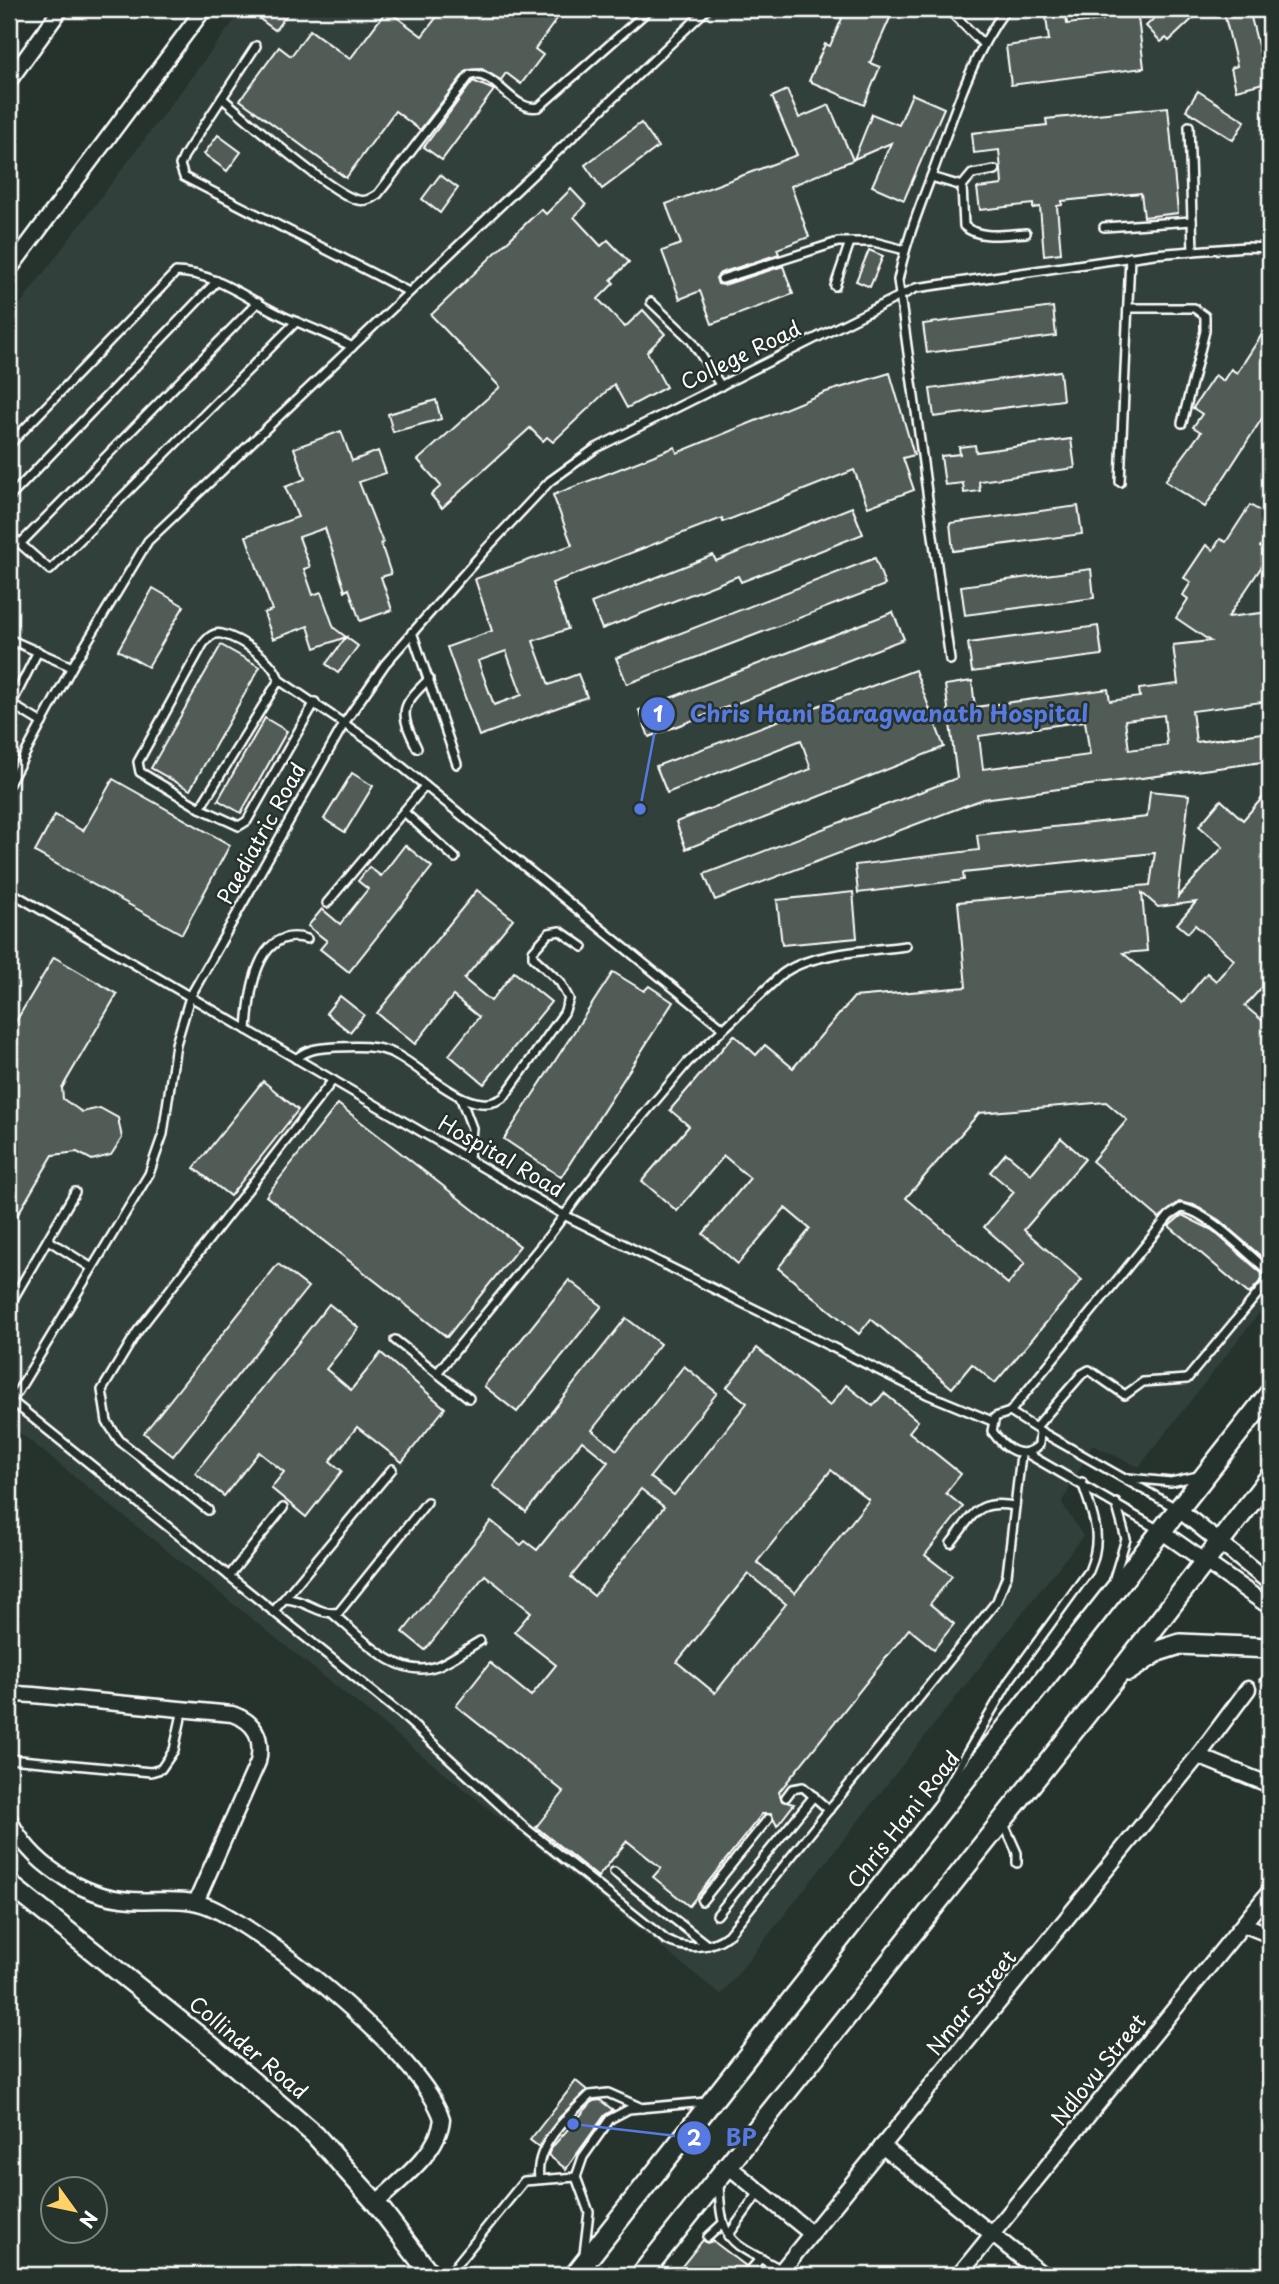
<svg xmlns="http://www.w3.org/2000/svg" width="1279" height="2284" viewBox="0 0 1279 2284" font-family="'Playpen Sans',sans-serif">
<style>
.built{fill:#333f3a}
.building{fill:#515c57;stroke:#fff;stroke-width:2;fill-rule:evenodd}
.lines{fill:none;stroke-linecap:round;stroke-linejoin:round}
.service-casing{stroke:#fff;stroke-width:12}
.minor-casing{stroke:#fff;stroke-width:19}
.tertiary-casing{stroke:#fff;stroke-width:23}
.secondary-casing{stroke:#fff;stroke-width:24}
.path{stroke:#fff;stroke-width:3.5;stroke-dasharray:5 5;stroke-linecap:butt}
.service{stroke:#26332d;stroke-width:7}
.minor{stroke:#26332d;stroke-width:14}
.tertiary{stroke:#26332d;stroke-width:18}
.secondary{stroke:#26332d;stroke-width:19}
.labels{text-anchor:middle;stroke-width:5;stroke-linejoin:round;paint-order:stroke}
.street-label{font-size:21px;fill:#fff;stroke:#26332d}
.leader{fill:none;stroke:#567ae2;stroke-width:2.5}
.callout-dot{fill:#567ae2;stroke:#26332d;stroke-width:2.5}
.mark-label{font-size:21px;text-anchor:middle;font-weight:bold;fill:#fff}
.callout-label{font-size:23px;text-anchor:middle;font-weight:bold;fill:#567ae2;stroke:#26332d;stroke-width:5;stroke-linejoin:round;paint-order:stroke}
</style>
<rect width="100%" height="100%" fill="#26332d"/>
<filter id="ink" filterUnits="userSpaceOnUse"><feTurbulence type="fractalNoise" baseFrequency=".0143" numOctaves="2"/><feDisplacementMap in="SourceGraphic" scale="14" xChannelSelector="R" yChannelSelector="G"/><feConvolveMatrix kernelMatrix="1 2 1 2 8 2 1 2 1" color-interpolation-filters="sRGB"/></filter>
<g filter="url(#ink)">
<path class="built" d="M243,9H1270V1299L1139,1467L1092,1445L1062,1503L1083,1536L721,1995L9,1424V319Z"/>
<g class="building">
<path d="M246,9H291L275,30Z"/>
<path d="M443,9H564L535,49L543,55L521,84L506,73L501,80L482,69L467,70L420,130L395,111L346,178L240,100L279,47L291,56L310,30L350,59L387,10L422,36Z"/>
<path d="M846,9H894L870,63L880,67L864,105L809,81L825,44L830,46Z"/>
<path d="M1102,9H1137L1144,68L1011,85L1006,46L1049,40L1046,17L1066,14L1067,24L1103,20Z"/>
<path d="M1164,9H1203L1169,41L1166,38L1161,42L1146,26Z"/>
<path d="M1223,9H1249L1267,82L1236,90L1231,68L1237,66Z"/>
<path d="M473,81L494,90L442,160L424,147Z"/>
<path d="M787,90L799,118L829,105L853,160L791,186L809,237L777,249L779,254L720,273L716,278L718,284L724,285L783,266L793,294L712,324L700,291L680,299L662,251L681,244L666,204L797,155L772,97Z"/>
<path d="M1198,91L1245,121L1233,140L1186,110Z"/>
<path d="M912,94L944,108L904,200L872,186L891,143L854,159L872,114L899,125Z"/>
<path d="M1168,107L1178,213L1144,217L1141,193L1062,201V205L1057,206L1061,253L1044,255L1040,207L1033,208V204L980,210L977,188L1002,185L1001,170L999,150L974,153L972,133L1047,125L1046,119Z"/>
<path d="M641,123L658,147L602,189L585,165Z"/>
<path d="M218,135L241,152L227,171L204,154Z"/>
<path d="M440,175L458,188L440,213L422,199Z"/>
<path d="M571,189L586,205L574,217L601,246L608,240L629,262L611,280L614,283L598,299L625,327L643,310L665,334L647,352L666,387L627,408L614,384L553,442L547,437L543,441L530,428L442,508L431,495L441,486L418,460L500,387L431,315L541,209L546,214Z"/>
<path d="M869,250L883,256L870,287L856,281Z"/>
<path d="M1053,307L1056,336L927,353L923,324Z"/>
<path d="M1270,322V406L1205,507L1165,481L1201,432L1193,427L1202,414L1193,408L1215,375L1223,381L1231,369L1237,373Z"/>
<path d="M1060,371L1063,400L934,417L930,389Z"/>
<path d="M890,373L914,455L903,458L914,490L868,507L854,470L723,522L722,518L552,583L568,629L533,641L549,685L578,674L587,697L479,736L447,647L492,631L475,579L572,545L553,495L675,447L677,453L826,392ZM506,651L522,695L494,705L478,661Z"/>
<path d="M436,400L441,419L393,432L388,414Z"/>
<path d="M341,431L352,461L378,451L386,473L359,482L383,543L381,544L391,574L381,577L392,610L360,621L349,589L345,591L325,528L299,537L310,567L304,569L313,595L321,592L334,628L358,646L338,673L326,664L346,637L315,648L308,626L273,639L264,613L272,610L246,536L298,517L285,487L305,479L294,448Z"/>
<path d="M1071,439L1075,468L979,481L980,491L964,493L963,483L945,485L941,456L960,454L959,447L975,445L976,452Z"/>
<path d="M1270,496V531L1260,547L1270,554L1228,617L1270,612V661H1268L1270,701L1192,711L1196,742L1270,732V761L983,799L715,900L704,874L957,778L945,685L972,681L975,707L1108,689L1110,701L1140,697L1139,689L1178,684L1173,645L1210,641L1176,618L1188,599L1183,595L1191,582L1184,578L1206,545L1213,550L1220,539L1226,542L1250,505L1260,511ZM1164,715L1167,745L1129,750L1125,720ZM1085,721L1090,755L983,769L979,736Z"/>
<path d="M1078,506L1082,534L953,551L950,523Z"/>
<path d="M852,507L863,534L741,582L738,576L602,629L591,603L713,555L716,561Z"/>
<path d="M875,558L885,585L627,684L616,658Z"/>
<path d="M1091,569L1094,598L965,615L961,586Z"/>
<path d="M153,588L184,606L148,667L118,650Z"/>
<path d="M893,612L904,639L649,737L639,710Z"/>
<path d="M1098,626L1102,655L972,672L968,643Z"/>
<path d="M221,645L260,667L190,790L151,768Z"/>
<path d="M915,670L944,747L686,849L676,822L811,769L801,740L667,793L656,766Z"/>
<path d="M265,718L287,731L241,813L218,800Z"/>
<path d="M352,773L373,786L345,832L324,819Z"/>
<path d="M113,779L230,845L182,934L35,852L55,815L83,831Z"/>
<path d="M1270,789V978L1245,1006L1270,1027V1264L1219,1220L1194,1205L1179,1202L1159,1218L1092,1161L1127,1120L1106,1102L979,1113L906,1198L1008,1284L1025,1263L984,1227L1014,1192L990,1172L1006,1153L1031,1174L1061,1138L1085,1159L1024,1230L1082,1280L995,1383L972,1364L952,1388L871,1319L859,1334L778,1268L810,1229L785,1208L738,1264L703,1234L750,1178L724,1156L677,1211L642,1181L689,1126L670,1110L734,1035L756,1055L765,1045L793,1068L854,997L966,987L958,902L1150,885L1155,853L963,873L964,880L858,893L855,865L979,850L977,835L1147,817L1150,791L1189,795L1178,897L1223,847L1199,826L1221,800L1243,820ZM1142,893L1158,907L1196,902L1177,924L1188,933L1195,925L1234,960L1216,981L1207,973L1182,1003L1123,953L1147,951Z"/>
<path d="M405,845L432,867L349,972L320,949L327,941L308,926L322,909L340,924L368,889L358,881L369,867L381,876Z"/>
<path d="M477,890L513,919L464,979L491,1001L514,972L551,1002L484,1084L449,1055L479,1017L453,996L415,1044L377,1013Z"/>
<path d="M853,892L857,938L782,945L777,900Z"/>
<path d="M54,957L117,994L62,1088L63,1099L82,1112L100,1108L118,1118L122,1138L111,1155L92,1160L77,1152L53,1155L9,1229V1033Z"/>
<path d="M613,972L644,991L649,986L673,1002L561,1177L504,1139Z"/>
<path d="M340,996L364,1015L350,1032L326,1013Z"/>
<path d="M263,1081L298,1110L230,1196L194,1168Z"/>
<path d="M338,1104L520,1246L447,1337L266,1196Z"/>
<path d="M1182,1215L1212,1230L1265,1276L1249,1294L1169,1226Z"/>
<path d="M278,1264L308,1287L173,1456L144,1433Z"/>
<path d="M569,1280L602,1306L517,1412L484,1386Z"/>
<path d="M329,1304L359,1328L326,1369L351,1390L381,1353L445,1408L402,1462L357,1427L330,1461L342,1471L306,1517L271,1488L284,1472L259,1452L224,1496L195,1473Z"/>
<path d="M626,1318L660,1344L592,1430L617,1450L684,1366L717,1393L650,1477L674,1495L747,1403L727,1387L757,1348L830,1406L846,1385L873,1406L884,1393L918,1421L909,1432L961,1474L946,1493L963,1507L925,1555L952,1576L930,1604L954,1624L934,1649L909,1629L779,1792L782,1801L794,1804L777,1826L771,1814H762L689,1906L653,1877L661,1868L627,1841L598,1877L536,1827L564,1792L456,1706L490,1663L531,1696L556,1665L514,1632L531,1612L485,1575L425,1650L403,1632L491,1521L521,1545L525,1541L537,1550L608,1462L582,1441L526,1512L493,1486ZM831,1470L869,1500L795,1593L757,1562ZM641,1489L664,1507L594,1596L571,1577ZM748,1574L786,1604L715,1693L677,1662Z"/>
<path d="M576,2081L587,2090L559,2118L539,2147L530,2140Z"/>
<path d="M600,2100L613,2110L605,2115L566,2169L548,2155L553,2146L593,2101Z"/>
<path d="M703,2240L707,2243L713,2241L746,2266L740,2275H675Z"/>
</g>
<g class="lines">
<g class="service-casing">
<g id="service">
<path d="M948,9L982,43"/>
<path d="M256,46L184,156L180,165L184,177L409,292"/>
<path d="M222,98C244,117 334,196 358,200C366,202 372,198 378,194L470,75C496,69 512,113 539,107L650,9"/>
<path d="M1189,126L1193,251"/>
<path d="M931,177L962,186L964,226C981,240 1005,234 1026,233"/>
<path d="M962,186L972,174L995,170"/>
<path d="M1104,227L1192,221"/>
<path d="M722,279L838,242H874L905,250"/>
<path d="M835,286L850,242"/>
<path d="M651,302L691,340L721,386"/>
<path d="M1128,308H1194L1205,316V331L1182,423"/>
<path d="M9,445L176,272C222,273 255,307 297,322C316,330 334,337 352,347"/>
<path d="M1120,482L1130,257"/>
<path d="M9,498L217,281"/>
<path d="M9,534L50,570L296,322"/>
<path d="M20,544L258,302"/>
<path d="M412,632L457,764"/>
<path d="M9,639L72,667"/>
<path d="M950,660L898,280C906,240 921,204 935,166C954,113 972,55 1006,9"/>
<path d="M279,680L200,808L140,772L138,762L203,644C208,638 213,632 222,634C242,639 274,661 279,680L374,744L723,1028"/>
<path d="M11,704L42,723"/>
<path d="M9,709L38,651"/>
<path d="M417,748C399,711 400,707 429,679"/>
<path d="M9,784L72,667L148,541L707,9"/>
<path d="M200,808L239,826L247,821L315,702"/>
<path d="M404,812L455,858"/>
<path d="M9,891L564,1215L929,1395L992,1421"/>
<path d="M327,903L425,786"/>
<path d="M247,1030C249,995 256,924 307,939"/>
<path d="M296,1059C308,1048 321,1048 336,1047C356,1046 377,1045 395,1054C425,1069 471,1121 504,1097L564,1013L569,999L560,982L533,957V951L549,933L560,931L583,947"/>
<path d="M461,1099L472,1128L469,1159"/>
<path d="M48,1240L92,1268"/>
<path d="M9,1306L75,1192"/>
<path d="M395,1340L469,1398"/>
<path d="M437,1373L548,1237L603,1163L688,1062L781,975C809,952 870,951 906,946"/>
<path d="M9,1399L402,1715L523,1826L666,1940C685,1950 710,1949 728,1935L997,1601L1007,1575L1021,1455"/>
<path d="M12,1401L149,1174L163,1134L176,1044L190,997L345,722L385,664L485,550L550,481L596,448L916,288L1154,254L1246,247L1270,248"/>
<path d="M1010,1412L1169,1216L1181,1208C1208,1211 1248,1255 1270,1272"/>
<path d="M1010,1412L1040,1431L1039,1445C1022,1462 1004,1448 992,1431L995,1417Z"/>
<path d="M1036,1427L1082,1374L1089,1370L1125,1395L1143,1382L1187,1379L1270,1279"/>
<path d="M1040,1431L1176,1508"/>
<path d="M1028,1454L1161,1531"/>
<path d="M1128,1478L1171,1482L1198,1476"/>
<path d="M208,1510L120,1441L107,1422L102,1390L137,1332L333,1080"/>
<path d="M951,1543C974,1515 975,1499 1015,1506"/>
<path d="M229,1576L283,1508"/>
<path d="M1114,1578L1126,1539L1116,1503"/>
<path d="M284,1599L392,1469"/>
<path d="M273,1612L284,1599C304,1598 321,1617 339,1612L427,1502"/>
<path d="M333,1614C360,1636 398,1681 437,1666C452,1660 466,1649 480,1641"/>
<path d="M9,1759L151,1772L161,1769L174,1750L183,1709"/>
<path d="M786,1797L792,1789L803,1787L829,1810"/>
<path d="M941,1798L1009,1681L1089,1571C1104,1536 1093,1516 1082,1482"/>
<path d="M1004,1824L1017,1853V1863"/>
<path d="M614,1872L707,1945"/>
<path d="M702,1901L768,1819"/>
<path d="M717,1915L814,1796"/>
<path d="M539,2178C534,2145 569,2116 590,2095L608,2093L642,2108"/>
<path d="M719,2184C721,2246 732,2242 782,2270"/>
<path d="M728,2236L760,2191"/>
<path d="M708,2237L722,2224"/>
<path d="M584,2254L589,2212L576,2177L583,2157L610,2119L629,2109L706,2102"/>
<path d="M649,2265L662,2275"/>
<path d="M448,2275L524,2181L576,2177"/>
<path d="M746,2275L761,2258"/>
</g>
</g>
<g class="minor-casing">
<g id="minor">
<path d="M9,81L61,9"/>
<path d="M9,270L204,9"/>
<path d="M1178,1509L1270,1583"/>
<path d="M1161,1531L1270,1607"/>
<path d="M9,1699L16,1694L33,1695L232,1714C256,1722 263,1738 258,1762L196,1902"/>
<path d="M1198,1756L1270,1785"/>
<path d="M9,1818C29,1863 82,1897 131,1900C157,1902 185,1896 210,1907C268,1933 424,2058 442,2119C439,2153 399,2181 376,2203"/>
<path d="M1245,1925L1270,1935"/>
<path d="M882,2146L1043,2275"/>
<path d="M728,2166L812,2234"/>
<path d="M778,2275L1198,1756L1248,1689"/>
<path d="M959,2275L1270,1891"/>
</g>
</g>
<g class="tertiary-casing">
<path id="tertiary" d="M9,1884L210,2045L315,2135L376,2203L431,2275"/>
</g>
<g class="secondary-casing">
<g id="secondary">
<path d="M1128,1671L1158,1651L1180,1644L1270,1648"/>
<path d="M575,2275L1270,1393"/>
<path d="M641,2275L1113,1681L1270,1477"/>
</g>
</g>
<path class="path" d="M1259,1681L1270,1671"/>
<use href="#service" class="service"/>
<use href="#minor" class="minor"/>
<use href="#tertiary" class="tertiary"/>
<use href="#secondary" class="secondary"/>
</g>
</g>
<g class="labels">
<g class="street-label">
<text transform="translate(741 356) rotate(-26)" y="7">College Road</text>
<text transform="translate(262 834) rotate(-61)" y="7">Paediatric Road</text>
<text transform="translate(501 1157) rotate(30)" y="7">Hospital Road</text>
<text transform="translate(904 1820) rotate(-52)" y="7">Chris Hani Road</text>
<text transform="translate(972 2003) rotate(-51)" y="7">Nmar Street</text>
<text transform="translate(248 2048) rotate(40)" y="7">Collinder Road</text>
<text transform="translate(1099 2070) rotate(-51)" y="7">Ndlovu Street</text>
</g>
</g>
<path class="leader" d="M640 809L658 714M573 2124L694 2138"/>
<g class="callout-dot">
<circle cx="640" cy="809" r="7"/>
<circle cx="573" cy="2124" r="7"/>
<circle cx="658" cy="714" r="18"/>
<circle cx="694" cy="2138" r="18"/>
</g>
<g class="mark-label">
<text x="658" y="722">1</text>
<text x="694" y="2146">2</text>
</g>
<g class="callout-label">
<text x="889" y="722">Chris Hani Baragwanath Hospital</text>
<text x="741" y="2146">BP</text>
</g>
<rect width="1279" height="2284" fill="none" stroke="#26332d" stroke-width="35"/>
<rect x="18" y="18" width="1244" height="2249" fill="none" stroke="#fff" stroke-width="2.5" filter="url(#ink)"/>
<g transform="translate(74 2210) rotate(123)"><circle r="33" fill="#26332d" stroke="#7d8581" stroke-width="2"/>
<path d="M0-5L12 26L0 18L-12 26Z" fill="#ffd166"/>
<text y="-10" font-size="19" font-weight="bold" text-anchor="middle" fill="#ffffff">N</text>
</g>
</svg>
